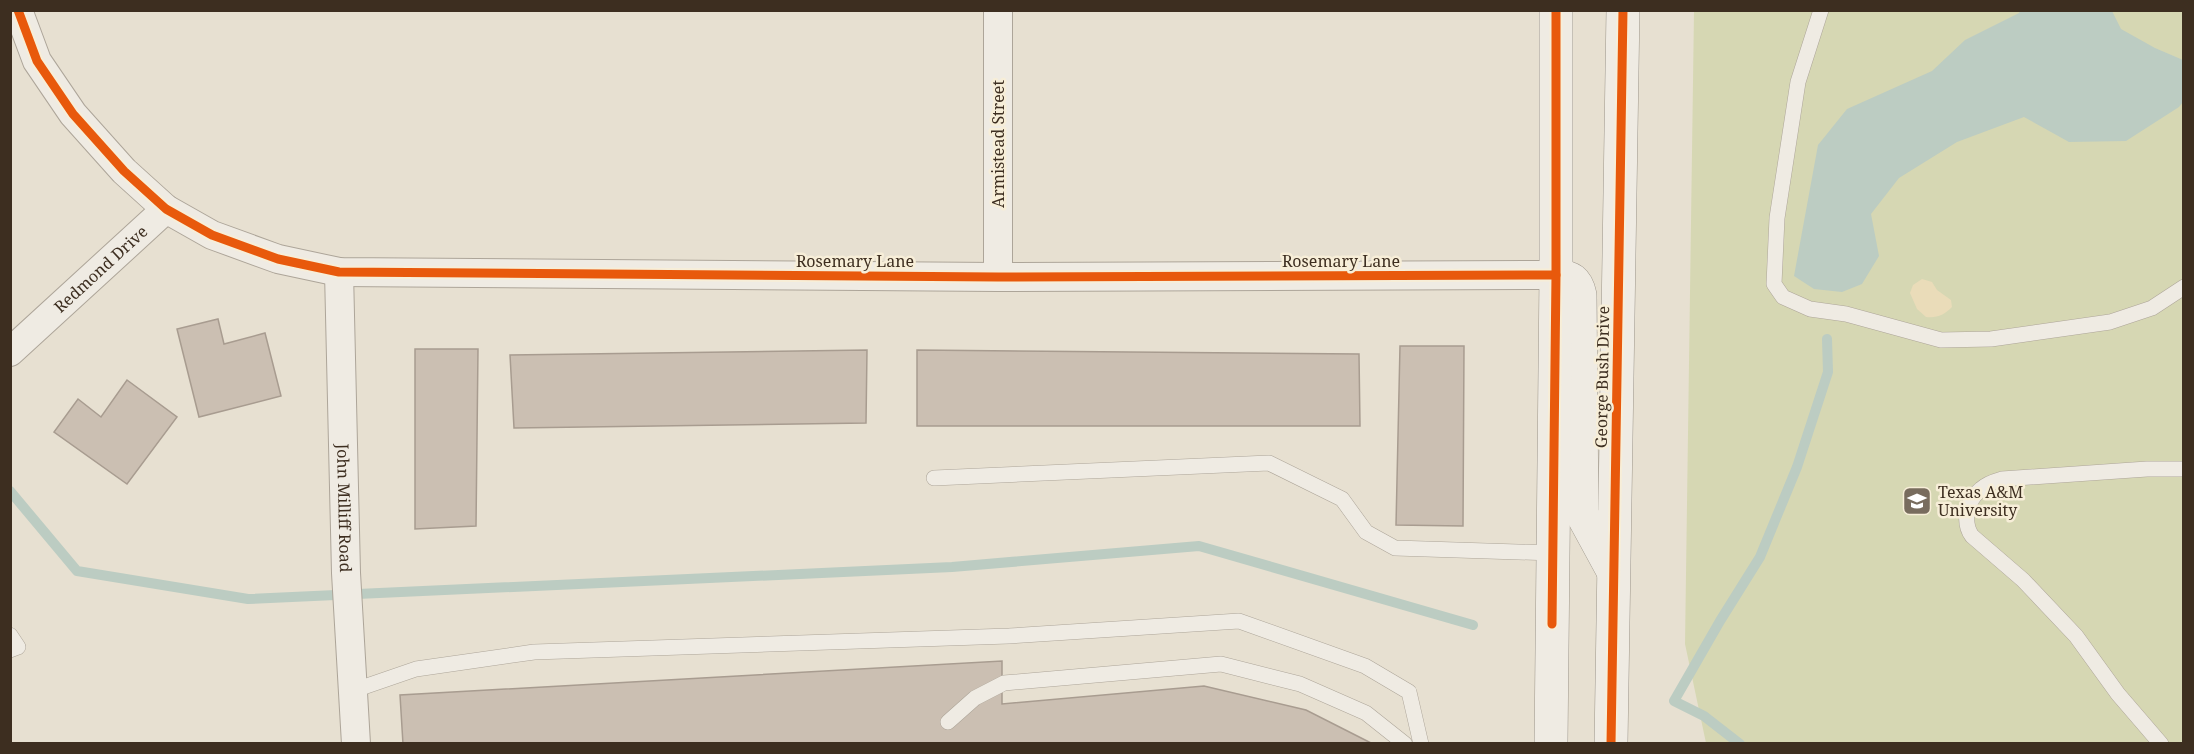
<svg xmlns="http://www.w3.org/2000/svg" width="2194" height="754" viewBox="0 0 2194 754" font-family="'Noto Serif',serif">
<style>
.green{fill:#d6d7b3}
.sand{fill:#eadcb9}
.water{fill:#bcccc2}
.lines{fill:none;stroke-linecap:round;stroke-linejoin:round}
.stream{stroke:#bcccc2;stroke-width:10}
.building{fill:#cbbfb2;stroke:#a89c90;stroke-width:1.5}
.service-casing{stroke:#ada599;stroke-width:16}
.minor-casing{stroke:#ada599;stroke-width:30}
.secondary-casing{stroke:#9c958a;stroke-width:34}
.service{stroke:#efebe3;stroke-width:15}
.minor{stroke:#efebe3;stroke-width:28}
.secondary{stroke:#efebe3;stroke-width:33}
.cycleway-casing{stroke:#f7eed8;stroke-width:13}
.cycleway{stroke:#e8590c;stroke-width:9}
.labels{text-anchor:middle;stroke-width:5;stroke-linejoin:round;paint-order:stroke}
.street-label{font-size:16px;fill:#3d2e20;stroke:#f7eed8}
.poi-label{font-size:16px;fill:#3d2e20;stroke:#f7eed8;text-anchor:start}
</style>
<rect width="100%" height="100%" fill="#e7e0d1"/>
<path class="green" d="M1694,11H2183V743H1706L1685,644Z"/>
<path class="sand" d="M1922,279L1932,282L1937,290L1951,300L1952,307C1944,315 1938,318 1926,317L1917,309L1910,293L1913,285Z"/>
<path class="water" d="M2020,11H2112L2121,29L2155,48L2183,60V102L2179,107L2126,141L2069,142L2024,117L1957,142L1899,178L1871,214L1879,256L1862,284L1842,292L1814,289L1794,276L1818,145L1847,109L1932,71L1965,40L2019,13Z"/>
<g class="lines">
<g class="stream">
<path d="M10,491L77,571L248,599L952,567L1199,546L1473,625"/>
<path d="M1740,744L1704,716L1674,701L1720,621L1760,557L1797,467L1828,372L1827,339"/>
</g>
</g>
<g class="building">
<path d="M218,319L224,344L265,333L281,396L199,417L177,329Z"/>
<path d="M1400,346H1464L1463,526L1396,525Z"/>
<path d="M415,349H478L476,526L415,529Z"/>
<path d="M867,350L866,423L514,428L510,355Z"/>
<path d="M917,350L1359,354L1360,426H917Z"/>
<path d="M127,380L177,417L127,484L54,432L78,399L101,417Z"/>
<path d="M1002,661V704L1204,686L1306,710L1373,744H403L400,695Z"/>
</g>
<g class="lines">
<g class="service-casing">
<g id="service">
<path d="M1821,10L1798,82L1777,218L1774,284L1783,297L1810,309L1846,314L1941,340L1991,339L2110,322L2152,308L2184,287"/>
<path d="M934,478L1269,463L1342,499L1366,532L1395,548L1553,553"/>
<path d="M10,635L18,647L10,650"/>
<path d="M352,691L416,669L534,652L1009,636L1239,621L1365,666L1409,692L1421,744"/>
<path d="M948,722L975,698L1004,683L1221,664L1300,684L1366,713L1405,744"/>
<path d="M2161,744L2118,694L2076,636L2023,580L1972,536C1962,522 1967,500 1981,489C1987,483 1995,481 2002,479L2147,469H2184"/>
</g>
</g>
<g class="minor-casing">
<g id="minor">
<path d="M18,10L37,61L73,114L124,171L166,209L212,235L278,259L339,272L998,277L1556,275"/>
<path d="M998,10V277"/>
<path id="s1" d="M339,272L346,573L356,744"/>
<path id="s2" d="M10,352L166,209"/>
</g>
</g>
<g class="secondary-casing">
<g id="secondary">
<path d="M1556,275C1571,277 1577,280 1580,295L1582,514L1613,571"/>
<path d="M1551,744L1556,275V10"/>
<path d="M1611,744L1623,10"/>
</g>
</g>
<use href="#service" class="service"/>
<use href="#minor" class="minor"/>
<use href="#secondary" class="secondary"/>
<g class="cycleway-casing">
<g id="cycleway">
<path d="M18,10L37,61L73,114L124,171L166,209L212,235L278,259L339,272L998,277L1556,275"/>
<path d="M1552,624L1556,275V10"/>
<path d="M1611,744L1623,10"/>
</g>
</g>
<use href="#cycleway" class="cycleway"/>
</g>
<defs>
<g id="university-square" transform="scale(1.5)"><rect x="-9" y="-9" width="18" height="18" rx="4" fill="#786c5e" stroke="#f7eed8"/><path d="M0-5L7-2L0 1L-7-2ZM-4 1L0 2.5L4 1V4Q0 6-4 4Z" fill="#fff"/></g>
</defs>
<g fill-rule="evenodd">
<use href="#university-square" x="1917" y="501"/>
</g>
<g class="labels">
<g class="street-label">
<text transform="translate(998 144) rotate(-90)" y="6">Armistead Street</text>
<text x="855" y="267">Rosemary Lane</text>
<text x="1341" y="267">Rosemary Lane</text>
<text dy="6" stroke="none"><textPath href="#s2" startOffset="123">Redmond Drive</textPath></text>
<text transform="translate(1602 377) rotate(-89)" y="6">George Bush Drive</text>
<text dy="6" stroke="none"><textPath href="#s1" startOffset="236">John Milliff Road</textPath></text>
</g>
<g class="poi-label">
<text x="1938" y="498">Texas A&amp;M<tspan x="1938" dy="18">University</tspan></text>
</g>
</g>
<rect width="2194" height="754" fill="none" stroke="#3d2e20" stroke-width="24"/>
</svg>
